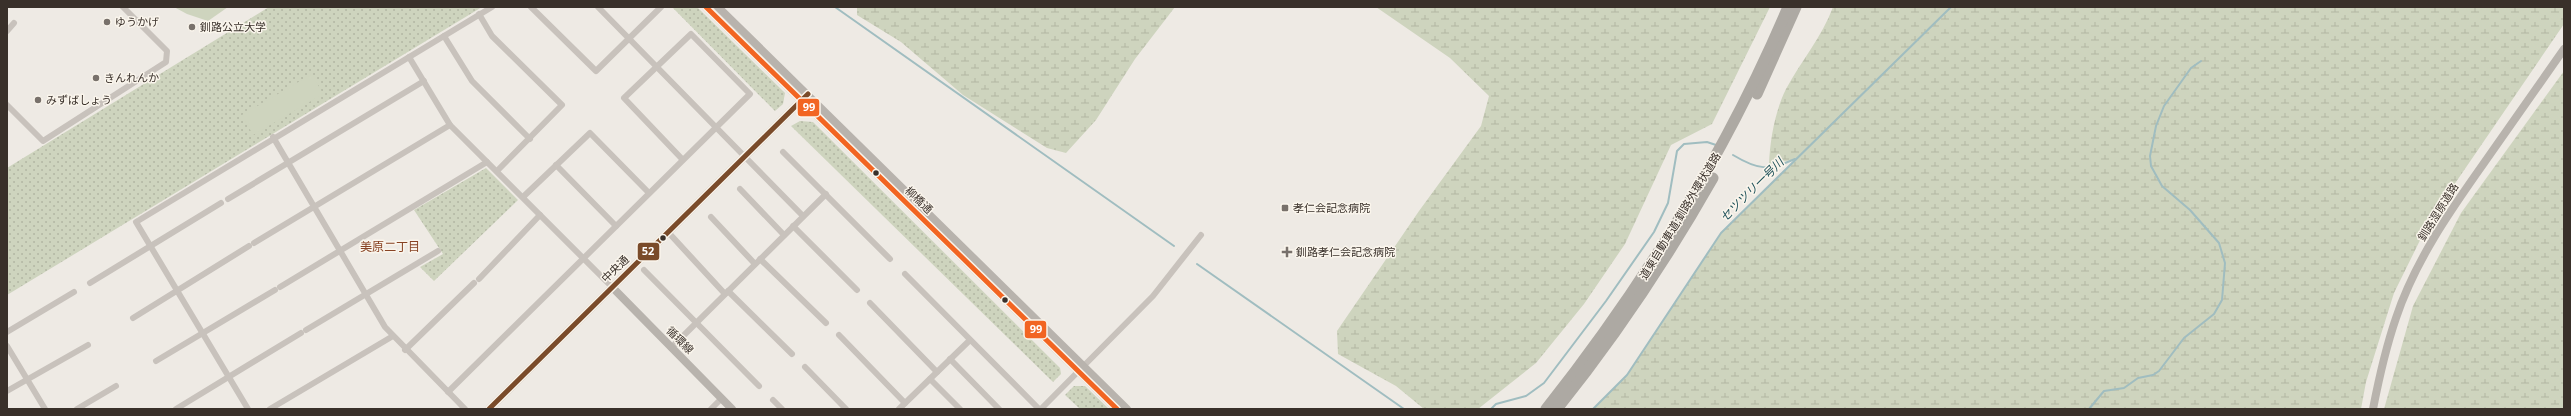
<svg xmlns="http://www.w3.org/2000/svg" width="2571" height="416" viewBox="0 0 2571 416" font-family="'Open Sans','Noto Sans JP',sans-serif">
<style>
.wetland{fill:url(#wetland-marsh)}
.park{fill:url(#park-dots)}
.pitch{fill:#ced4be}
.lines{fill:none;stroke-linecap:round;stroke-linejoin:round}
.stream{stroke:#a0bdc0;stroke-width:2}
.street{stroke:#c8c2bc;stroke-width:6}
.secondary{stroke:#b8b3ad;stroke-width:8}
.highway{stroke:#ada9a3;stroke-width:11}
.bus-1-casing{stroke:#faf5ec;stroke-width:8}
.bus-2-casing{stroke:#faf5ec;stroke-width:8}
.bus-1{stroke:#f26522;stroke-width:5}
.bus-2{stroke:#7a4b2a;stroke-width:5}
.poi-dot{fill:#78716b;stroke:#faf5ec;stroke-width:1.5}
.bus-dot{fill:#39302a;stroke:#faf5ec;stroke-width:1.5}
.labels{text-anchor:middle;stroke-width:3;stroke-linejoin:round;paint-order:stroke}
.poi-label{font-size:11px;fill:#39302a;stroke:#faf5ec;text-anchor:start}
.street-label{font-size:11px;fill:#39302a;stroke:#faf5ec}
.water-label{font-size:12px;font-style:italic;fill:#20525b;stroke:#faf5ec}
.neighbourhood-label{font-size:12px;fill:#884324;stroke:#faf5ec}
.line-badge{stroke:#faf5ec;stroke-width:1.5}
.badge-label{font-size:11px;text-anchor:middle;font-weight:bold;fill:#fff}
</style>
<defs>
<pattern id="wetland-marsh" width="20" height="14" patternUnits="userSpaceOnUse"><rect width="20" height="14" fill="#ced4be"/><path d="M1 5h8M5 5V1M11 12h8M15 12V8" fill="none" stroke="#b2b6a3"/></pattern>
<pattern id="park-dots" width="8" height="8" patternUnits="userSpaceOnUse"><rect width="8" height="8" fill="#ced4be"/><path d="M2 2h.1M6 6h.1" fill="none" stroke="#b2b6a3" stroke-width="1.8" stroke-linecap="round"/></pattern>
</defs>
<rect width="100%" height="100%" fill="#eeeae4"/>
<g class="wetland">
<path d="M857,7H1175L1135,59L1096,120L1066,153L1047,148L963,95L901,42L857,15Z"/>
<path d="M1376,7H1770L1712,124L1671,145L1625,244L1584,304L1536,363L1478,409H1424L1396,386L1338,354L1337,331L1419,211L1481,126L1489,96L1450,58Z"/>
<path d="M1833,7H2564V24L2430,220L2394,293L2366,382L2361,409H1593L1627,375L1721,233L1797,159L1769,164C1770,140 1775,111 1786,89C1801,61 1822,37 1833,7Z"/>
<path d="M2564,71V409H2384L2413,306L2461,213Z"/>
</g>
<g class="park">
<path d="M269,7H482L7,295V168Z"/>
<path d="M672,7H697L785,93L783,104L775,111Z"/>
<path d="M800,121L813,122L1060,368L1061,374L1053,382L791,126Z"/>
<path d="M486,168L518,200L434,281L420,267L443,254L414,210Z"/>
<path d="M1074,386H1085L1109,409H1080L1065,395Z"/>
</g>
<g class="pitch">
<path d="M174,7H228L208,21L187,14Z"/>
<path d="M312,74L323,94L253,135L242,115Z"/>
</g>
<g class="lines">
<g class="stream">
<path d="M835,7L1174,246"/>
<path d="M1733,155C1758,170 1768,171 1795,159"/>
<path d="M1197,264L1404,409"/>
<path d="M1491,409L1496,404L1526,396L1544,383L1606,301L1654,232L1668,203L1677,151L1684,144L1707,142L1716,145"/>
<path d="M1593,409L1627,375L1721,233L1951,7"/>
<path d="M2089,409L2104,391L2124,388L2138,378L2153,375L2159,371L2184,338L2214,314L2222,300L2225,263L2219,243L2190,210L2162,186L2151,166L2150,156L2156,126L2164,106L2191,68L2201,61"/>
</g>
<g class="street">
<path d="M531,7L596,71L661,7"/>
<path d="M598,7L803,216"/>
<path d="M479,14L492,36L562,105L497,171"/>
<path d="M7,31L14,23"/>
<path d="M444,36L472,81L530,139"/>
<path d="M409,57L450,125L612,287"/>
<path d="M7,105L43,141L166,62L167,51L123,7"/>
<path d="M273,137L385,327L465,409"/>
<path d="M783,152L890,259"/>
<path d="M556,165L616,226"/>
<path d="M740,189L784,235"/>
<path d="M523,197L590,133L649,193"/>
<path d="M228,199L424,81"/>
<path d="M711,217L755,264"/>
<path d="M793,226L857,290"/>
<path d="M668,232L725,294"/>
<path d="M254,243L450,125"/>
<path d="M760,259L826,323"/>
<path d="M644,270L759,386"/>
<path d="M905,274L1039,409"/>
<path d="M479,279L540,215"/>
<path d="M90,283L221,203"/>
<path d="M280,287L487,162"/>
<path d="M728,291L792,354"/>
<path d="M870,303L937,372"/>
<path d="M133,318L249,246"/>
<path d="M306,330L438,251"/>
<path d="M7,332L74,292"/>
<path d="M839,335L905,403"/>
<path d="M7,346L45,409"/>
<path d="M671,348L826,194"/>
<path d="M405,350L474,283"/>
<path d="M950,359L999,409"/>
<path d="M156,361L275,290"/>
<path d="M805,367L846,409"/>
<path d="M930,379L960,409"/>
<path d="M7,391L88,345"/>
<path d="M448,392L750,94L691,34L624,98L683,160"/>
<path d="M773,400L782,409"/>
<path d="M77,409L116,386"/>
<path d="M176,409L301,333"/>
<path d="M248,409L136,222L492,7"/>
<path d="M270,409L393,336"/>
<path d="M711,409L722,398"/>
<path d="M899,409L970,340"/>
<path d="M1041,409L1153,296L1201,235"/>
</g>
<g class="secondary">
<path d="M706,7L1117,409"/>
<path d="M718,7L1127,409"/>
<path d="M612,287L732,409"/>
<path d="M489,409L804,98"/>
<path d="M2373,409C2379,378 2386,347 2396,318C2415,261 2450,211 2484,163C2511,125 2537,87 2564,49"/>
</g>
<g class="highway">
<path d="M1757,94L1796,7"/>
<path d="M1546,409C1644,285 1726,153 1788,7"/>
<path d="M1557,409C1615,337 1667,259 1713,178"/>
</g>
<g class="bus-1-casing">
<path id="bus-1" d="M706,7L1117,409"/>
</g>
<g class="bus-2-casing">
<path id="bus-2" d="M489,409L808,94"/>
</g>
<use href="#bus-1" class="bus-1"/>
<use href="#bus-2" class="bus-2"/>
</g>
<g class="poi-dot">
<circle cx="107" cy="22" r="4"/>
<circle cx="192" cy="27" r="4"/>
<circle cx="96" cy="78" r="4"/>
<circle cx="38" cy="100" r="4"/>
<rect x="1281" y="204" width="8" height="8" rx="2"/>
<path d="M1285 246h4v4h4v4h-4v4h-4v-4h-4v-4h4z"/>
</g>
<g class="bus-dot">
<circle cx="876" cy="173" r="3.5"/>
<circle cx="663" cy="238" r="3.5"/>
<circle cx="1005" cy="300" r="3.5"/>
</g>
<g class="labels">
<g class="poi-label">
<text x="115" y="26">ゆうかげ</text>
<text x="200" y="31">釧路公立大学</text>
<text x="104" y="82">きんれんか</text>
<text x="46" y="104">みずばしょう</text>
<text x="1293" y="212">孝仁会記念病院</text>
<text x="1296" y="256">釧路孝仁会記念病院</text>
</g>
<g class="street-label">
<text transform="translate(919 200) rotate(44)" y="4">柳橋通</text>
<text transform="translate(2438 212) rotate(-58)" y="4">釧路湿原道路</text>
<text transform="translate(1680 216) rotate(-59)" y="4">道東自動車道;釧路外環状道路</text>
<text transform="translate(615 269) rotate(-44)" y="4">中央通</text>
<text transform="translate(680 340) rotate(45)" y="4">循環線</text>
</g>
<g class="water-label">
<text transform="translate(1752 190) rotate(-45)" y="4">セツツリ一号川</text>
</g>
<g class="neighbourhood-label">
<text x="390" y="251">美原二丁目</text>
</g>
</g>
<g class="line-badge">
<rect x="797" y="98" width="23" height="19" rx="4" fill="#f26522"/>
<rect x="637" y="242" width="23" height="19" rx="4" fill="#7a4b2a"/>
<rect x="1024" y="320" width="23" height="19" rx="4" fill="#f26522"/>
</g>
<g class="badge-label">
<text x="809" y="111">99</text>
<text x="648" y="255">52</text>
<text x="1036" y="333">99</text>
</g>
<rect width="2571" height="416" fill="none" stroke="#39302a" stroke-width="16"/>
</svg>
